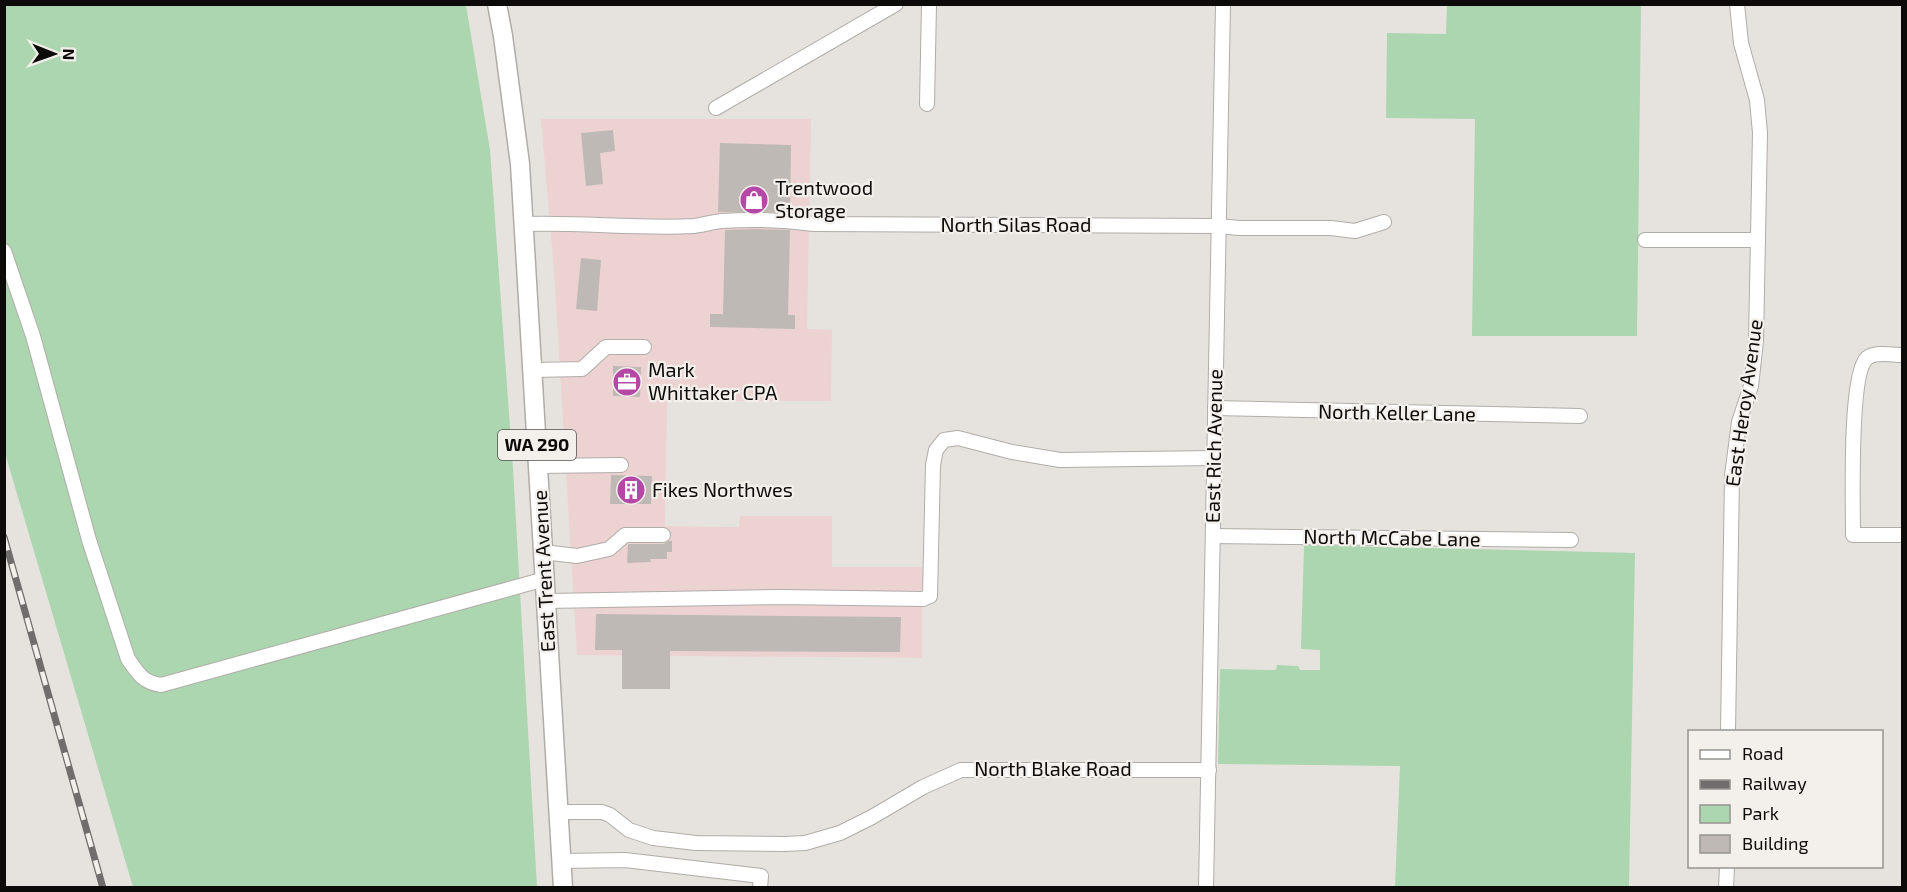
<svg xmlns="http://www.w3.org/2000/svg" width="1907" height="892" viewBox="0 0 1907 892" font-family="'Exo 2',sans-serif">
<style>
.commercial{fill:#edd2d2}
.green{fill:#abd6af}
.building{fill:#beb9b5}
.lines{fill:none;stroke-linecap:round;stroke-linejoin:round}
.minor-casing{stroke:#b0ada8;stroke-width:16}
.major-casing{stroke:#b0ada8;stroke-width:21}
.minor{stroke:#fff;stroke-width:14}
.major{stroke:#fff;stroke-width:18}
.rail-casing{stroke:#706e6c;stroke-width:7}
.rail{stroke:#f3f0eb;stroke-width:4.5;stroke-dasharray:14;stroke-linecap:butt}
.labels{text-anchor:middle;stroke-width:4.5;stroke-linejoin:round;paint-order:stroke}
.shield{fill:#f3f0eb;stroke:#51504e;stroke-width:1.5}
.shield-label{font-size:18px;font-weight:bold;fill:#0c0b0a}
.poi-label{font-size:20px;fill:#0c0b0a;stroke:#f3f0eb;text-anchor:start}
.street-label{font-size:20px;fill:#0c0b0a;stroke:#f3f0eb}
</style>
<rect width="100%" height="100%" fill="#e6e3de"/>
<path class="commercial" d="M541,119H811L807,329L832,330L831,401H667L665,526L739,527L740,516H832V567H922V658L577,655L554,270Z"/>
<g class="green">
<path d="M5,5H466L490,150L513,469L537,887H133L5,453Z"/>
<path d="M1447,5H1641L1637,336H1472L1475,119L1386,118L1387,33L1446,34Z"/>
<path d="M1304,545L1635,553L1629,887H1395L1400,766L1218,764L1220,669L1276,670L1277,665L1298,666L1300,670H1320V650L1301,649Z"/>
</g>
<g class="building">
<path d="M613,130L615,151L600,153L603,184L586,186L581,133Z"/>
<path d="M720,143L791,145L790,212H718Z"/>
<path d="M756,229L790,230L788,315H795V329L710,327V314H723L725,230Z"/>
<path d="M581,258L601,260L597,311L576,309Z"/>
<path d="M613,366L641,367L640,397L613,396Z"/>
<path d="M611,475L652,476L651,504H610Z"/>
<path d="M669,541H672V552H667V559H650L651,562L627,563L628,544H663Z"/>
<path d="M596,614L901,617L900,652L670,651V689H622V650H595Z"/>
</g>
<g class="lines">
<g class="minor-casing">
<g id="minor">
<path d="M927,104L929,4"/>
<path d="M716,108L896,4"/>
<path d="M524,224C581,222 638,229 694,226C703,225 712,222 722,221C752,219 784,220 814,224L1218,226L1240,228H1331L1355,231L1384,222"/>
<path d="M1645,240H1758"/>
<path d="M4,251L33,336L89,540L128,659C139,674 142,682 161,685L545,579"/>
<path d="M1902,355C1892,355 1875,351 1867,358C1849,373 1853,506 1853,535H1902"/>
<path d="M532,370L582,369L606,347H644"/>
<path d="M1215,408L1580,416"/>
<path d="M538,466L621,465"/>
<path d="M1213,536L1571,540"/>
<path d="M543,552L577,556L609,549L625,535H663"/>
<path d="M546,601L781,597L923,599L930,596L933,465L936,450L944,440L958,438L1012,452L1060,460L1214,458"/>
<path d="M1728,732L1732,476L1739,422L1751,386L1756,341L1760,133L1757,100L1741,43L1737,4"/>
<path d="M558,812H602L610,815L629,830L653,838L696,843L785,844L805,843L840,833L872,817L923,787L961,770H1209"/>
<path d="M561,861L625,860L761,876L760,888"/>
<path d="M1206,888L1223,4"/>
<path d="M1726,888L1727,866"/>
</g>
</g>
<g class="major-casing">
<path id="major" d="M497,4L503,36L520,164L563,888"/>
</g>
<use href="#minor" class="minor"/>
<use href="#major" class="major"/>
<g class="rail-casing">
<path id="rail" d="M4,537L103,888"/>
</g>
<use href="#rail" class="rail"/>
</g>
<defs>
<g id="shop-disc" transform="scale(1.5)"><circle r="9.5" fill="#b548a6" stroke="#f3f0eb"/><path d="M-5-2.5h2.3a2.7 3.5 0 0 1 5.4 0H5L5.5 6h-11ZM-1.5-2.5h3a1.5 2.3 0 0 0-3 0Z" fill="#fff"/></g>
<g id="office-disc" transform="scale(1.5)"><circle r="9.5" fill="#b548a6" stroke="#f3f0eb"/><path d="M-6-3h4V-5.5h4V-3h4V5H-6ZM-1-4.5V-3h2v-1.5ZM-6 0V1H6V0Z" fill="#fff"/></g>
<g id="building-disc" transform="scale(1.5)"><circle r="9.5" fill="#b548a6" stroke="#f3f0eb"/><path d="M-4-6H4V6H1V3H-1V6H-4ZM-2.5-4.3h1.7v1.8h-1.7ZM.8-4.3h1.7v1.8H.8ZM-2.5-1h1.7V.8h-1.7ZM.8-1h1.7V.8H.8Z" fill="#fff"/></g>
</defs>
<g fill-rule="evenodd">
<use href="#shop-disc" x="754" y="200"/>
<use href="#office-disc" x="627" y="382"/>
<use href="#building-disc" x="631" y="490"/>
</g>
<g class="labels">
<rect class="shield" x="498" y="430" width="78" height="30" rx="4.5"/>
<g class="shield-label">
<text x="537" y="451">WA 290</text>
</g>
<g class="poi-label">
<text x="775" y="195">Trentwood<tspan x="775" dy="23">Storage</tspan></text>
<text x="648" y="377">Mark<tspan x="648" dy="23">Whittaker CPA</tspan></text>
<text x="652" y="497">Fikes Northwes</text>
</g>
<g class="street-label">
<text x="1016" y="232">North Silas Road</text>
<text transform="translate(1744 403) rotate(-82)" y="7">East Heroy Avenue</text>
<text transform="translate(1397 413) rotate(1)" y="7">North Keller Lane</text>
<text transform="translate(1214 446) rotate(-89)" y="7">East Rich Avenue</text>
<text transform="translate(1392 538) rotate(1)" y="7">North McCabe Lane</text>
<text transform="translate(544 571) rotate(-93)" y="7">East Trent Avenue</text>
<text x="1053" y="776">North Blake Road</text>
</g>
</g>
<rect width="1907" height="892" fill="none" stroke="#0c0b0a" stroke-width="12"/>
<rect x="1688" y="730" width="195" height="138" fill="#f3f0eb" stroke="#979491" stroke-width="1.5"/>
<rect x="1700" y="750" width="30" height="9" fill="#ffffff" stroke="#979491" stroke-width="1.5"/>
<text x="1742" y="760" font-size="18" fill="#0c0b0a">Road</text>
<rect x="1700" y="780" width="30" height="9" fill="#706e6c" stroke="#979491" stroke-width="1.5"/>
<text x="1742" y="790" font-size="18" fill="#0c0b0a">Railway</text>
<rect x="1700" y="805" width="30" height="18" fill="#abd6af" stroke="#979491" stroke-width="1.5"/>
<text x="1742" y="820" font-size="18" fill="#0c0b0a">Park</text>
<rect x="1700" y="835" width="30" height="18" fill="#beb9b5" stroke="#979491" stroke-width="1.5"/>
<text x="1742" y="850" font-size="18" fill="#0c0b0a">Building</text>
<g transform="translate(54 54) rotate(91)" stroke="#f3f0eb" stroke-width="4.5" paint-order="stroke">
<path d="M0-4.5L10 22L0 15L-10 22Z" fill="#0c0b0a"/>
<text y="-9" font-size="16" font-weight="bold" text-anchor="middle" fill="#0c0b0a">N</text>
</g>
</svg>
